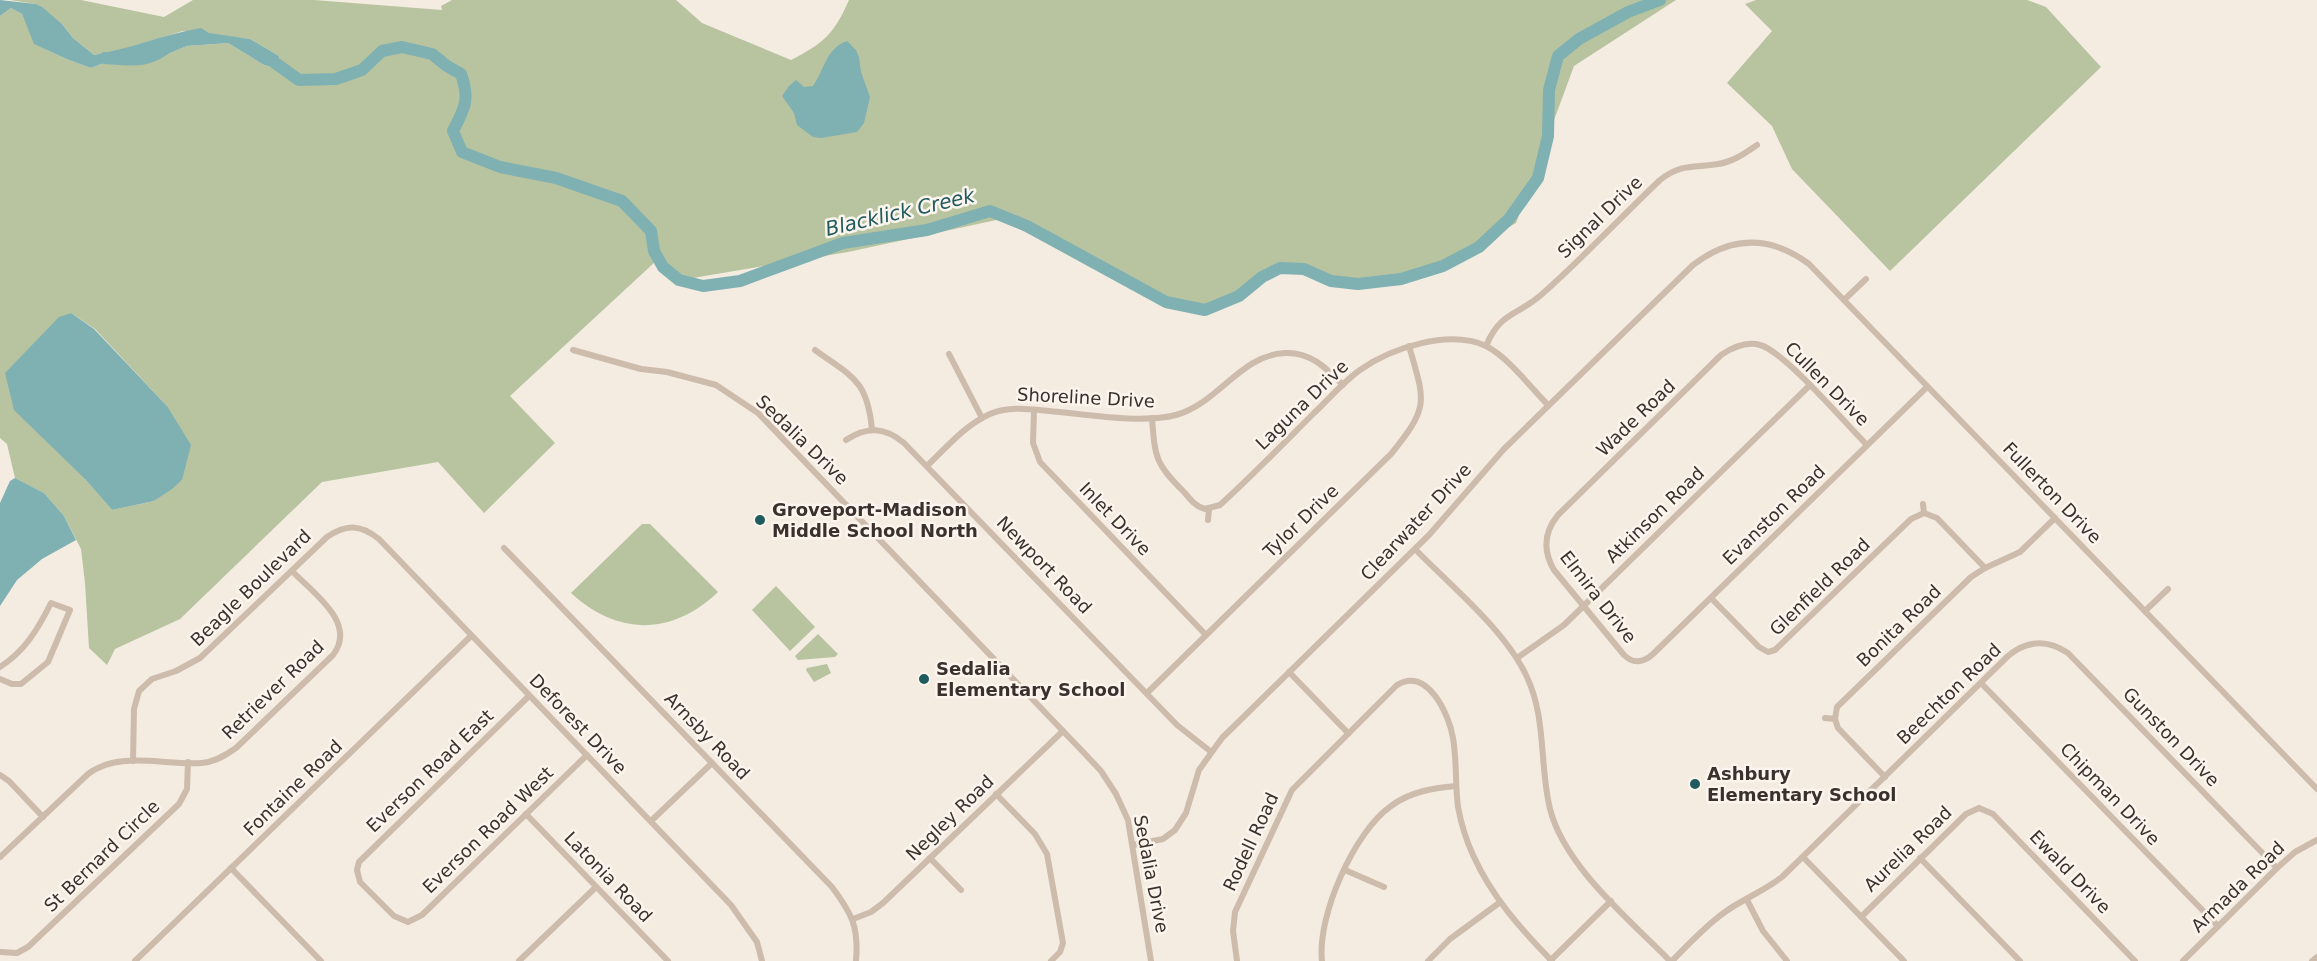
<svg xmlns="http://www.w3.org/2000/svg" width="2317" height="961" viewBox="0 0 2317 961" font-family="'DejaVu Sans',sans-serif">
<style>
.green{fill:#b8c4a0;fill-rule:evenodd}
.water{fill:#7fb0b2}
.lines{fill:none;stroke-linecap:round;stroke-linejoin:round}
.river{stroke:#7fb0b2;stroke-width:12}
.minor{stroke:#cdbbac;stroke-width:6}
.poi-dot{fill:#1f5a5e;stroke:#fbf5ee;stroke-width:2}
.labels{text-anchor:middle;stroke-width:5;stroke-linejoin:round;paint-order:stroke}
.street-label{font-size:18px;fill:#3b302b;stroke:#fbf5ee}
.poi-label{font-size:18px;font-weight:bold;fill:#3b302b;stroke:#fbf5ee;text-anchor:start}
.water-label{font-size:20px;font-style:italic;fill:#1f5a5e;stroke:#fbf5ee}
</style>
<rect width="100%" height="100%" fill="#f4ebe1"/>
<g class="green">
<path d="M10,0H81L164,17L193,0H314L442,10L441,6L452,0H676L702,23L791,60C824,43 834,34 849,0H1676L1574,66L1516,223L1426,272L1340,285L1280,268L1205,310L1151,299L1001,219L848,252L675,281L655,262L510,396L555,443L484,513L438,462L322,482L180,619L115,649L107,665L89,648L85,583L81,549L64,516L44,493L15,478L7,444L0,438V16L11,8L22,14L35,44L69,60L91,68L104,63L170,53L187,46L228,43L264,65L276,68L279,56L250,39L183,31L116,51L94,55L73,38L62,24L36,4ZM71,313L95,329L167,406L182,480L154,501L112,510L85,479Z"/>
<path d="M1756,0H2027L2046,7L2101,67L1890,271L1792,169L1772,126L1727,83L1772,31L1745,4Z"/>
<path d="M642,524H650L718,592C672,636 617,636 571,593Z"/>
<path d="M776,586L815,627L790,651L752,610Z"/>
<path d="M818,634L838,654L835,657L798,660L795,656Z"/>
<path d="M827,664L831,673L814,682L806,670L807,668Z"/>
</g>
<g class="water">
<path d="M0,0L36,4L42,7L62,24L73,38L94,55C130,49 164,34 201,28L209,33L250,39L279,56L276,68L264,65L228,43L187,46L170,53L104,63L91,68L69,60L34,44L22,14L11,8L0,16Z"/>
<path d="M847,41L856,50L859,57L861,72L870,97L864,123L857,132L821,138L813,137L797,125L794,113L782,96L789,86L796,80L804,87L813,86C824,71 826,48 847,41Z"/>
<path d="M71,313L94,329L167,406L191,445L182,480L172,489L154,501L112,510L85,479L14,410L5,373L59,317Z"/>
<path d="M15,478L44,493L64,516L76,540L42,559L17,580L0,606V503L10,481Z"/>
</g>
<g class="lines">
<g class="river">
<path d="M264,55L299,80L336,79L362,70L382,51L402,47L432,54L447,66L461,74C470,99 465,108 453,131L462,152L500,167L556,178L622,201L651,231L654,251L663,267L679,280L703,286L740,281L843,243L927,230L990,211L1027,226L1166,302L1205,310L1239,296L1262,277L1280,268L1304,269L1331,281L1358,284L1401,279L1443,266L1479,247L1509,219L1538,178L1548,136L1549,90L1558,56L1579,39L1628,12L1660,0"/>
<path d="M105,58C132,60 150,64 172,43"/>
</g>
<g class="minor">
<path d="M1844,300L1866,279"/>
<path d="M1486,346C1500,312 1517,316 1541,295C1582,259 1620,218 1660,180C1682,163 1694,168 1718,164C1733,162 1745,153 1757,145"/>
<path d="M573,350L641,369L667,372L716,385L758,413L1086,755L1101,771L1116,794L1128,820L1151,961"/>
<path d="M815,350C852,377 867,379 872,429"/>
<path d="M949,354L982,418"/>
<path d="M1034,410L1033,443L1040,462L1206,635"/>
<path d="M1152,418C1155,458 1155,463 1184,492C1190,499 1196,507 1205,509L1220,505C1252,476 1283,444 1314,413C1329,399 1343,382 1360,370C1391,348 1449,329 1486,346C1508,357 1531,388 1548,405"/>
<path d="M846,440C867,426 885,427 904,443L1177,725L1210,751"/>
<path d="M1867,445C1846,424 1784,351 1760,345C1746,341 1733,347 1721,355L1558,515C1544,532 1543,551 1554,570L1624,655C1633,664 1643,663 1653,654L1927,387"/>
<path d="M927,466C946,448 965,425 990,414C1008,406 1029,409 1049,411C1085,414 1142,424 1176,415C1219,403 1240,355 1285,353C1311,352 1326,368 1343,385"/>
<path d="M1923,504L1924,513"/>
<path d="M1924,513L1937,518L1985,568"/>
<path d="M1208,520L1209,509"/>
<path d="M504,548L832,887C852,914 859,927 856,961"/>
<path d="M1415,549C1451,586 1504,629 1526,675C1547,718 1539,764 1550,809C1565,867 1629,919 1670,961"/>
<path d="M1711,598L1759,647L1768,652L1775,650L1911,519L1924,513"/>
<path d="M2145,611L2168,589"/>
<path d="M1517,658L1564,625L1809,386"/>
<path d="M0,667C25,651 38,629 51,603L70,610L48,662L21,684H12L0,679"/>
<path d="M1289,672L1348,733"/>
<path d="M1981,683L2218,926"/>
<path d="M1147,693L1391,454C1430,406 1425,402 1409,346"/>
<path d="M529,696L359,862L357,870L360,882L394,916L408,922L422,915L587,755"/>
<path d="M1825,718L1835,719"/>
<path d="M133,761L134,709L139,691L152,679L176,671L200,658L327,537C346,524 360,524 379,539L731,905L757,942L762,961"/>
<path d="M0,775L9,781L43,817"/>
<path d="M1885,777L1838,728L1835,719L1837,707L1971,577L1985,568L2020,552L2055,518"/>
<path d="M996,794L1035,834L1047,854L1063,943L1060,952L1051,961"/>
<path d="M1979,808L1993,814L2135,961"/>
<path d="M526,814L668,961"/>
<path d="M651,821L712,763"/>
<path d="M1133,845L1163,839L1175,830L1186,813L1199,770L1222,738L1429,535L1504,449L1693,265C1731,236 1770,235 1809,264L2317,789"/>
<path d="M0,857L88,774C120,750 166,766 202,763C215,762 226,755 236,748L333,655C358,623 312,592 292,571"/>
<path d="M1803,857L1904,961"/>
<path d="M930,858L961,890"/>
<path d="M1920,858L2020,961"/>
<path d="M231,868L321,961"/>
<path d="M1345,870L1384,887"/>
<path d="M1747,900L1763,931L1787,961"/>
<path d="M1861,917L1966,814L1979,808"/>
<path d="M853,919L871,912L883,903L1063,731"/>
<path d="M0,952L17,953L28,947L179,804L187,789L188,762"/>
<path d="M135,961L471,636"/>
<path d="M519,961L596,887"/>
<path d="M1237,961L1233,931L1235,912L1292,790L1397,685C1427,666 1449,714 1453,738C1457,761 1455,784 1458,807C1461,823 1466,840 1473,855C1492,897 1520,928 1552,961"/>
<path d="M1322,961C1317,916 1354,832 1391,806C1410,792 1432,788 1456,786"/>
<path d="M1428,961L1450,939L1499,903"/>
<path d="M1550,961L1611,901"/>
<path d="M1672,961C1689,944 1705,926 1725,912C1743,899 1764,891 1782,877L2008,656C2027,640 2047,639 2068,653L2277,868"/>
<path d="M2183,961L2277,868L2295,852L2317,840"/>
<path d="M2312,961L2317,957"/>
</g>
</g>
<g class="poi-dot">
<circle cx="760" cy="520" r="6"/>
<circle cx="924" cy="679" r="6"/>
<circle cx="1695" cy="784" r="6"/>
</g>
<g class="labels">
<g class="street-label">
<text transform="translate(1600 217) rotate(-44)" y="6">Signal Drive</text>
<text transform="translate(1827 384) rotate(45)" y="6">Cullen Drive</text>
<text transform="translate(1086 398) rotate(3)" y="6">Shoreline Drive</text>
<text transform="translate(1302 405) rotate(-44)" y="6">Laguna Drive</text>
<text transform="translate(1636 418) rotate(-44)" y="6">Wade Road</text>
<text transform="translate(802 440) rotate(44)" y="6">Sedalia Drive</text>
<text transform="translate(2052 493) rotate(46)" y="6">Fullerton Drive</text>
<text transform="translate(1655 515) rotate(-44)" y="6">Atkinson Road</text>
<text transform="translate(1774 515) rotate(-44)" y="6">Evanston Road</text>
<text transform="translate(1115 519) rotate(46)" y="6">Inlet Drive</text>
<text transform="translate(1301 521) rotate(-44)" y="6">Tylor Drive</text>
<text transform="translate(1416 522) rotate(-47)" y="6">Clearwater Drive</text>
<text transform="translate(1044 565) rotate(46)" y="6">Newport Road</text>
<text transform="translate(1820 587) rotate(-44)" y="6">Glenfield Road</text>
<text transform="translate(251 588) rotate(-44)" y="6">Beagle Boulevard</text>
<text transform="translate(1598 597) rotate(52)" y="6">Elmira Drive</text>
<text transform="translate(1899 626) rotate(-44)" y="6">Bonita Road</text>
<text transform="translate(273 690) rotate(-44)" y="6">Retriever Road</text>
<text transform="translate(1949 694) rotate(-44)" y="6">Beechton Road</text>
<text transform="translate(578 724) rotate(46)" y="6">Deforest Drive</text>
<text transform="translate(707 736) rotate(46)" y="6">Arnsby Road</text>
<text transform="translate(2171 737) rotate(46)" y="6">Gunston Drive</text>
<text transform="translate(430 771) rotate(-44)" y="6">Everson Road East</text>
<text transform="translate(293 788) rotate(-44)" y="6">Fontaine Road</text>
<text transform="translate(2110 794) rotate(46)" y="6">Chipman Drive</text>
<text transform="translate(950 818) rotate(-44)" y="6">Negley Road</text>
<text transform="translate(488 830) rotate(-44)" y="6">Everson Road West</text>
<text transform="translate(1251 842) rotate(-65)" y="6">Rodell Road</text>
<text transform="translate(1908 849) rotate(-44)" y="6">Aurelia Road</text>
<text transform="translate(102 856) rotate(-44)" y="6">St Bernard Circle</text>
<text transform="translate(2070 872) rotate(46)" y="6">Ewald Drive</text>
<text transform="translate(1151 874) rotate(79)" y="6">Sedalia Drive</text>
<text transform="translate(608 877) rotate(46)" y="6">Latonia Road</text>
<text transform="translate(2238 887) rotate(-44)" y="6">Armada Road</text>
</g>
<g class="poi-label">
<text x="772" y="516">Groveport-Madison<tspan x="772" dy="21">Middle School North</tspan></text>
<text x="936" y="675">Sedalia<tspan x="936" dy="21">Elementary School</tspan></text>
<text x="1707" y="780">Ashbury<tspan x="1707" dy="21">Elementary School</tspan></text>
</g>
<g class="water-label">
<text transform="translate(900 212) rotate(-13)" y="7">Blacklick Creek</text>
</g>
</g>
</svg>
